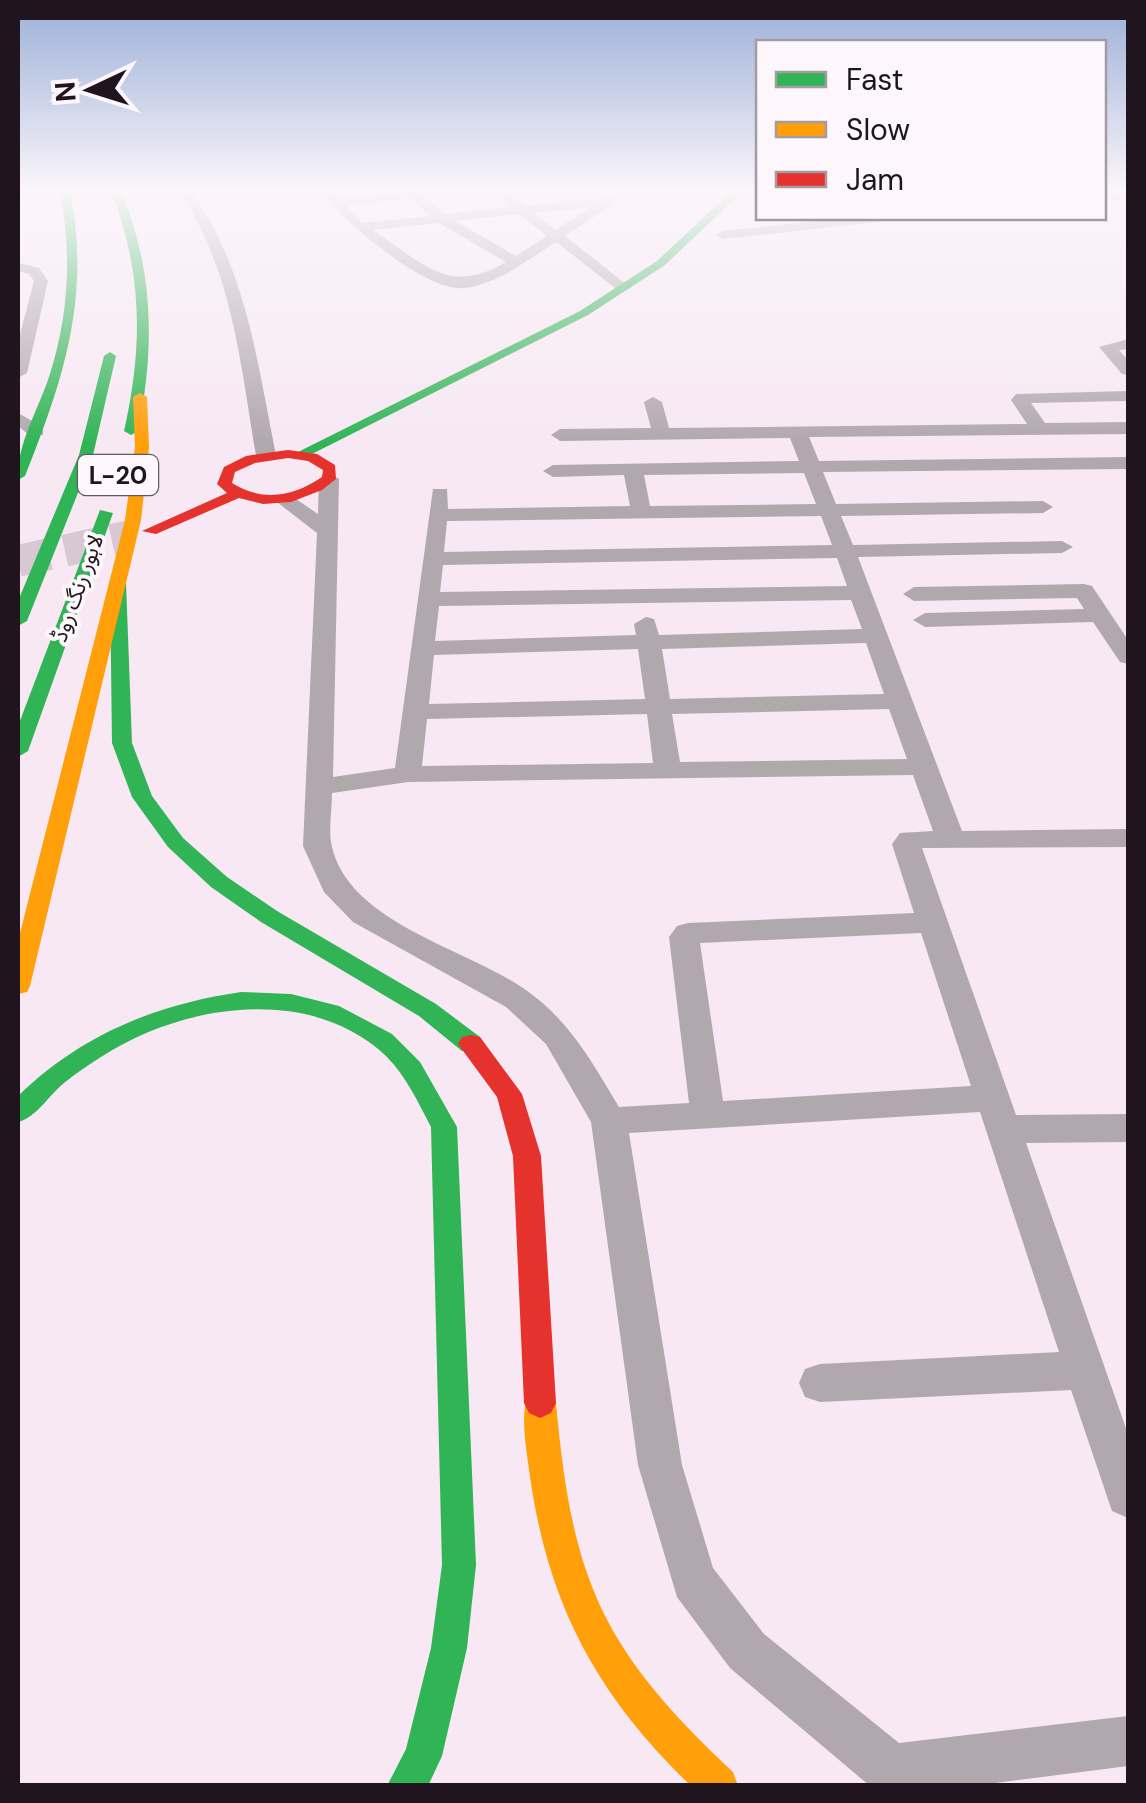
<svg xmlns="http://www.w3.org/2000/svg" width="1146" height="1803" viewBox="0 0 1146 1803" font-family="'DM Sans','Noto Sans Arabic',sans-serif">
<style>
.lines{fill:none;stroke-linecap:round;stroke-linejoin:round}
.secondary-tunnel{stroke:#d7c8d3;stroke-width:32;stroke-dasharray:32 16;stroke-linecap:butt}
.street{fill:#b1a8ae;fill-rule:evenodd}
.fast{fill:#30b455;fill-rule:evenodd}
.slow{fill:#ff9f0a;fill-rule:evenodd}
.jam{fill:#e5322d;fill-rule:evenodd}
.labels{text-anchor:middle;stroke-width:8;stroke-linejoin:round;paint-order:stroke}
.far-street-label{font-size:22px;fill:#20151e;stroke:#fdf6fb}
.shield{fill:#fdf6fb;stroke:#625860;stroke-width:2.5}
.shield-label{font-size:25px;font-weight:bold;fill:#20151e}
</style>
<rect width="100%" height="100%" fill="#f7e8f3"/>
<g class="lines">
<path class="secondary-tunnel" d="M18,561L130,536"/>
<g class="street">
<path d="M179,191H191C247,270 257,362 276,455L273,459L266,461L256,455C240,363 233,271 179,191Z"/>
<path d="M319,191H332L339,199L418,191L444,214L510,207L491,191H505L525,206L614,197L613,204L565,236L631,288L619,291L556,242C527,260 500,283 465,288C426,293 344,221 319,191ZM410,198L430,216L362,223L346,206ZM590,207L556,230L534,213ZM519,214L547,236L516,256L455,221ZM439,223L506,262C446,297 424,262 372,230Z"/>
<rect x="1104" y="193" width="24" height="8"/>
<path d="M845,218H884L877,222L723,239L716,235L723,231Z"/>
<path d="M18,263L39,268L48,281L27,373L18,378V342L34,281L29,274L18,271Z"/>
<path d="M1128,339V349L1119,350L1128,360V375L1122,374L1099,347Z"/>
<path d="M1128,391V401L1031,403L1045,423L1128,422V434L809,437L819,461L1128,457V469L823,472L836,504L1043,501L1053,507L1043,513L841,516L853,545L1062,541L1073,547L1062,553L858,557L962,831L1128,829V847L922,848L1016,1115L1128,1114V1142L1026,1143L1128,1434V1518L1112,1511L1071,1390L820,1402L805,1397L799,1383L805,1369L820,1364L1059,1352L980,1112L629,1133L682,1465L713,1568L764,1634L899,1743L1128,1716V1766L972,1786H870L730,1668L677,1597L638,1465L591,1122L546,1044L506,1007L353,922L324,892L303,846L317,533L273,499L276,495H290L318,514L319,479L329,473L339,479L333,777L395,768L433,489H447L448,509L630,506L624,475L553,477L543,471L553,465L799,461L790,438L560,441L551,435L560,429L651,428L644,402L653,397L662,402L669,428L1027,424L1011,400L1016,394ZM804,473L816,504L650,506L644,475ZM821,516L832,545L444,552L447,521ZM837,558L847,586L440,592L443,565ZM851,600L862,629L659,635L654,619L646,617L634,624L636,635L435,641L439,606ZM866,643L884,694L670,699L662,649ZM638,649L645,699L429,704L434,655ZM889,709L907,759L680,762L672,714ZM647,714L653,763L422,766L427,719ZM913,775L933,831L900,833L892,844L914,913L688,923L677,926L669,937L689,1103L619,1107C593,1064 571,1023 530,993C473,950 350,925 332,847C328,831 332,810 332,793L408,782ZM921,933L971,1086L723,1101L700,943Z"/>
<path d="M18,413L43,427V435H29L18,426Z"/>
<path d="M1084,584L1092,586L1128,640V664L1120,662L1093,622L925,627L913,620L925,613L1084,609L1077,598L914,601L903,594L914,587Z"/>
</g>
<g class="fast">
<path d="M60,191H70C91,297 64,378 25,476L18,480C16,446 38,410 49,377C69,315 72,255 60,191Z"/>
<path d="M111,191H121C154,271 155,347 138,431L131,435L124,431C143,347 143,272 111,191Z"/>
<path d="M732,191H743L665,265L588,315L304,458L292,455L580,311L657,261Z"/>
<path d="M110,352L116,356L93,455L27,621L18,626V601L79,455L104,356Z"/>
<path d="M100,510L113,513L28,751L18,757V726Z"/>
<path d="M118,578L126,583L132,743L152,796L183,838L227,877L277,911L436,1004L480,1037L484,1044L480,1051H462L419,1016L261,922L211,887L168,847L132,797L112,743L110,583Z"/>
<path d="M241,992L291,994L339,1006L392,1034L420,1062L457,1127L476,1565L467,1648L442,1756L428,1786H387L406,1749L431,1648L442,1565L431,1127C418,1102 406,1076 386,1056C310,984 182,1004 101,1057C88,1065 75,1074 64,1083C48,1096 37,1117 18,1122V1096C81,1035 154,1005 241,992Z"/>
</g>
<g class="slow">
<path d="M140,393L147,397L149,447L141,520L30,986L27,992L18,994V941L125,520L135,447L133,397Z"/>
<path d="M540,1388L551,1393L556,1403C572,1581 602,1649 733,1772L738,1786H691C597,1695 549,1607 530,1477C527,1452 519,1415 529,1393Z"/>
</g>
<g class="jam">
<path d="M288,450L317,454L335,465L336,479L322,490L291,502L263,504L239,498L156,534L142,531L227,493L217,484L224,467L246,456ZM288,458L308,461L323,470L322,477C293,497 262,502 232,483L235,472L255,463Z"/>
<path d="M471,1035L480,1037L522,1094L541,1156L556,1403L551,1413L540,1418L529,1413L524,1403L513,1156L497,1097L458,1044L462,1037Z"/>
</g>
</g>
<linearGradient id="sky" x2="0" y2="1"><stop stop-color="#9bb0d8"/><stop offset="0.43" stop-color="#fbf5fa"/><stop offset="1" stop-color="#fbf5fa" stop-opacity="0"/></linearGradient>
<rect width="1146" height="444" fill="url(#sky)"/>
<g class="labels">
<g class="far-street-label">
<text transform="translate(77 588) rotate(-70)" y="8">لاہور رنگ روڈ</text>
</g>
<rect class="shield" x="78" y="455" width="80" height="40" rx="8"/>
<g class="shield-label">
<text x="118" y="484">L-20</text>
</g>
</g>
<rect width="1146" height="1803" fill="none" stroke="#20151e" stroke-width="40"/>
<rect x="756" y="40" width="350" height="180" fill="#fdf6fb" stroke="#a59ca3" stroke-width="2.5"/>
<rect x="776" y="72" width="50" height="15" fill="#30b455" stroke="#a59ca3" stroke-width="2.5"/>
<text x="846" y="90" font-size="30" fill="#20151e">Fast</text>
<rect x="776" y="122" width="50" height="15" fill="#ff9f0a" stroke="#a59ca3" stroke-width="2.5"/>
<text x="846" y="140" font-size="30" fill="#20151e">Slow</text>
<rect x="776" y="172" width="50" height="15" fill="#e5322d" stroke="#a59ca3" stroke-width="2.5"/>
<text x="846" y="190" font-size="30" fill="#20151e">Jam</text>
<g transform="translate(90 90) rotate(266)" stroke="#fdf6fb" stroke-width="8" paint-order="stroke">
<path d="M0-8L18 38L0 25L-18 38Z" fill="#20151e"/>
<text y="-15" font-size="28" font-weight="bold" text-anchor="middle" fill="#20151e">N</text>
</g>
</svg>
